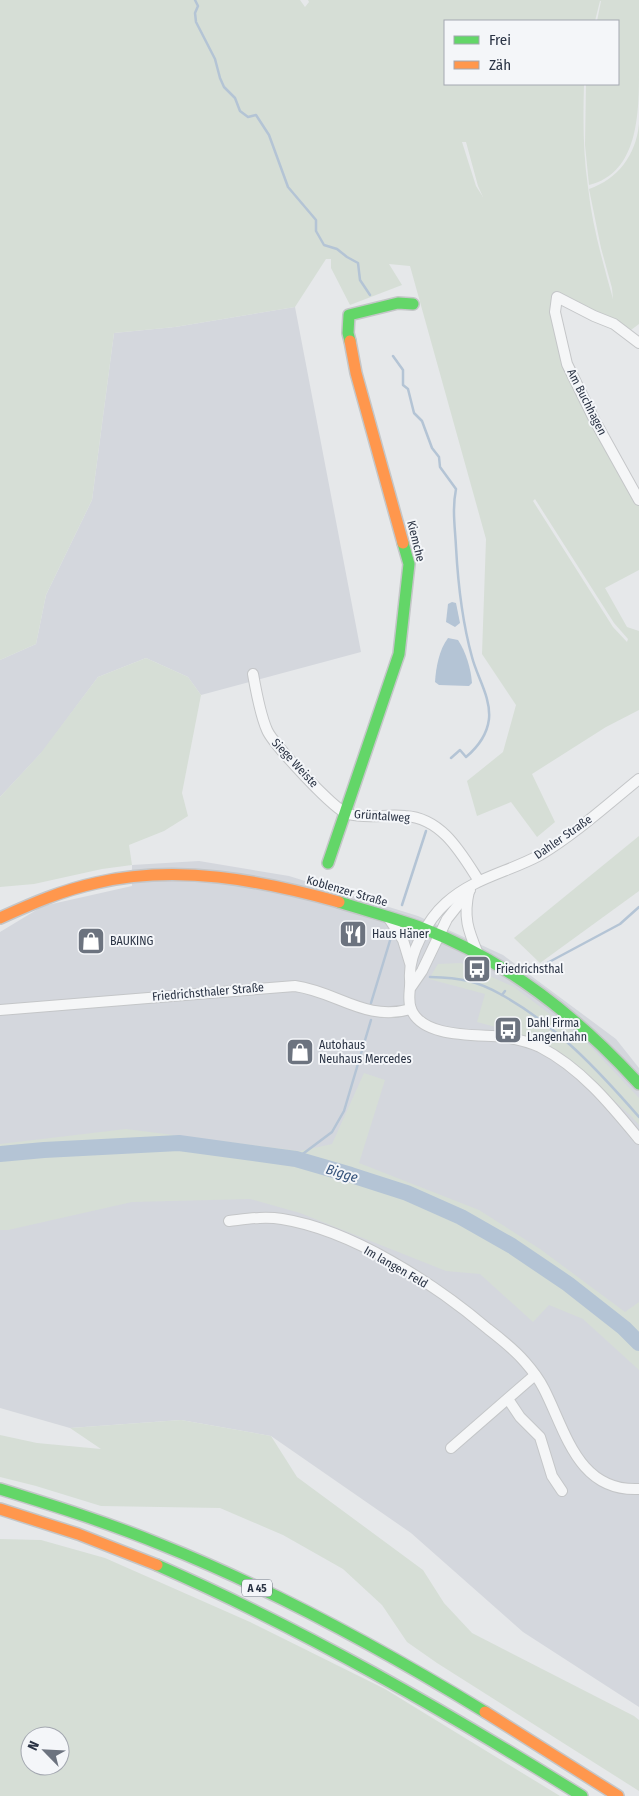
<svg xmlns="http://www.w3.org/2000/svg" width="639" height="1796" viewBox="0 0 639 1796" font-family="'Fira Sans Condensed',sans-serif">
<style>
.built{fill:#d4d7dd}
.green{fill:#d6ded6;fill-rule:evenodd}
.water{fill:#b4c4d5}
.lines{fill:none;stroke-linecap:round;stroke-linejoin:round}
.stream{stroke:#b4c4d5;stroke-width:2.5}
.river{stroke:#b4c4d5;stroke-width:16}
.street-casing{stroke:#c4c6c8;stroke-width:12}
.fast-casing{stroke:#c4c6c8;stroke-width:14}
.slow-casing{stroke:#c4c6c8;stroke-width:14}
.street{stroke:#f5f6f7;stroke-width:10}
.fast{stroke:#63d668;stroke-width:11}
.slow{stroke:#ff974d;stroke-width:11}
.labels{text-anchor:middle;stroke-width:4;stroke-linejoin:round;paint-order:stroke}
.shield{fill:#f4f6f9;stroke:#676e7b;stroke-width:1}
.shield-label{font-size:11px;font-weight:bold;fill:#2b3445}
.street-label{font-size:12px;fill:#2b3445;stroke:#f4f6f9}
.poi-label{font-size:12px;fill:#2b3445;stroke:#f4f6f9;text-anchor:start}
.water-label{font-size:14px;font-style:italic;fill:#34527a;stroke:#f4f6f9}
</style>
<rect width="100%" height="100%" fill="#e6e8ea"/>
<g class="built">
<path d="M295,307L361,652L201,695L188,677L146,658L98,677L43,751L0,797V660L36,644L46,595L92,500L114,333L175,327Z"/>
<path d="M199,861L289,876L418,916L503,955L616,1039L639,1068V1707L523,1632L411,1533L271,1436L181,1420L70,1428L0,1408V932L43,906L132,886V865Z"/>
</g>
<g class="green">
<path d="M0,0H300L305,7L309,2L308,0H639C639,23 639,46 639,69C639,112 639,173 589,185L585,145L586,84H618V21H597L601,1H600L595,21H445V84H584C583,119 583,153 588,187C592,225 603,263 613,299L612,288L601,248L589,189C618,179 636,155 639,124V324L627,333L557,296L565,365L639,505V570L605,588L627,627L639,631V710L606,727L532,774L555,822L537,837L511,802L477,816L467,781L503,752L516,705L482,654L486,539L410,266L389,264L402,285L350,305L331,268V259H326L295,307L175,327L114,333L92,500L46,595L36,644L0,660ZM462,142H466L478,186L483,197L476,186ZM535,499L614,623L628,639L627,642L613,627L533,501Z"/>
<path d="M146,658L188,677L201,695L182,793L188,816L164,831L129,845L132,865L102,869L34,884L0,887V797L40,754L98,677Z"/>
<path d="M639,836V891L540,963L514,938Z"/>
<path d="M461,963L514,987L583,1039L639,1098V1125L631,1116L584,1073L544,1044L511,1031L477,1022L485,994L429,979L438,964Z"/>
<path d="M364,1073L385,1080L359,1163L479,1210L540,1249L625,1312L639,1302V1370L583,1319L549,1305L533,1322L480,1274L446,1271L300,1213L250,1199L132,1202L8,1230H0V1144L126,1129L300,1151L332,1144Z"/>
<path d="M181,1420L271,1436L297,1477L423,1570L444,1603L472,1633L634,1716L639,1720V1791L437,1663L407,1642L382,1605L343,1569L283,1535L220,1508L101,1506L36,1486L0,1477V1435L37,1443L101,1449L70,1428Z"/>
<path d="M0,1539L41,1540L105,1558L250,1622L385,1689L560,1796H0ZM30,1736H60V1766H30Z"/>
</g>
<g class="water">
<path d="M452,602L456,603L460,623L455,627L446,622L448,604Z"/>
<path d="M448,638L458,640C466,652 471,669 472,683L469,686L439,685L435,682C436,667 439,650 448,638Z"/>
</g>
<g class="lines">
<g class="stream">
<path d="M195,0L198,6L195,13L196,22L215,59L220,78L224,87L235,98L240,111L248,117L256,115L269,135L288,187L316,220V231L324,245L337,249L347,257L358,263L360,280L370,295"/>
<path d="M393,356L403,370V385L408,389L414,413L422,421L432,448L439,457L440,467L456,489C452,509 455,527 456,547C458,584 462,621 472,657C477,677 491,697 489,719C487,735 478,747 466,757L460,750L451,758"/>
<path d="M402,905L426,831"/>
<path d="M536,969L620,924L639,907"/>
<path d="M430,977C460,978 476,980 502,995L505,991"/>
<path d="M502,995C556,1025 599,1071 639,1117"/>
<path d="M371,1003L392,934"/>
<path d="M296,1159L332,1132L344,1111L371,1020"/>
</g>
<path class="river" d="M0,1154L44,1150L179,1143L296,1159L351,1175L407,1193L461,1217L512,1246L568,1284L624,1328L639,1343"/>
<g class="street-casing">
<g id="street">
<path d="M639,343L614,324L594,316L557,297L555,312L567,364L595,421L639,500"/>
<path d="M253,674C256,691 260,714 267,730C272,743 335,811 348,814C367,819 386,814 405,816C442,818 461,853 479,881"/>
<path d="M639,779C607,805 575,834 540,855C509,872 473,878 446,903C428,919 408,954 410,979C411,989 407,999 411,1009C423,1039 478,1034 504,1037C517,1039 529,1042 540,1047C581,1068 611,1105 639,1139"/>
<path d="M469,891C463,917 468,930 478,954"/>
<path d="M388,917L403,940L410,963"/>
<path d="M411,987L422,971L447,919L470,890"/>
<path d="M0,1010L295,986C338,992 365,1022 411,1009"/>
<path d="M229,1221C247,1219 264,1216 282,1219C352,1230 435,1284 488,1329C501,1339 514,1349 525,1362C532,1370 539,1379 544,1389C566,1432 578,1492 639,1489"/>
<path d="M508,1399L520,1417L540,1437L552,1476L562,1491"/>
<path d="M451,1448L535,1375"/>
</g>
</g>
<g class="fast-casing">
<g id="fast">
<path d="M350,341L348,333L349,315L398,303L413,304"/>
<path d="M328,863L399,654L409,564L403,543"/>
<path d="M339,902C367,911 395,918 422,928C508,961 578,1017 639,1084"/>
<path d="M0,1489C55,1506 109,1523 162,1545C274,1590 382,1649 485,1712"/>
<path d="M157,1565C305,1630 445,1711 582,1796"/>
</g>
</g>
<g class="slow-casing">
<g id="slow">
<path d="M350,341L356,373L403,543"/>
<path d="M0,918C31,904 63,890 96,883C177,864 260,880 339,902"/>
<path d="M0,1509L78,1534L157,1565"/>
<path d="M485,1712L618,1796"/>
</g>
</g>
<use href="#street" class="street"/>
<use href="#fast" class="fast"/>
<use href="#slow" class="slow"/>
</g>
<defs>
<g id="restaurant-square" transform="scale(1.4375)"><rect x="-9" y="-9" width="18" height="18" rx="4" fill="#6c737f" stroke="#f4f6f9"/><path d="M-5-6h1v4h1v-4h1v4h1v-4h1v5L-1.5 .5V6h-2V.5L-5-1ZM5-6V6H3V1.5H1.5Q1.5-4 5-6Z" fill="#fff"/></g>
<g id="shop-square" transform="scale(1.4375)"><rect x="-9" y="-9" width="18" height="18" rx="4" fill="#6c737f" stroke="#f4f6f9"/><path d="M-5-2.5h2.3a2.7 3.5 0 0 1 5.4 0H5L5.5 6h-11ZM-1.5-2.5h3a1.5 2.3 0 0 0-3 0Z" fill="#fff"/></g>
<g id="bus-square" transform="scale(1.4375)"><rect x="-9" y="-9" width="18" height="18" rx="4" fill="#6c737f" stroke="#f4f6f9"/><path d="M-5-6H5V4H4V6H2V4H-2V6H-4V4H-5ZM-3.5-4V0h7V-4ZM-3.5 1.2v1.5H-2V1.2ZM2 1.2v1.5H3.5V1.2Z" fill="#fff"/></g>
</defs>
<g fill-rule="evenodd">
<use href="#restaurant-square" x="353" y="934"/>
<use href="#shop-square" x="91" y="941"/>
<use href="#bus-square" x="477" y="969"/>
<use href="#bus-square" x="508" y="1030"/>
<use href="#shop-square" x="300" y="1052"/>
</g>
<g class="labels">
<rect class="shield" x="242" y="1579.5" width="30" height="17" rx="4"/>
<g class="shield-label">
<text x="257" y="1592">A 45</text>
</g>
<g class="street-label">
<text transform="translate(587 402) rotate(63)" y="4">Am Buchhagen</text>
<text transform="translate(416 541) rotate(76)" y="4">Kiemche</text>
<text transform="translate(295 763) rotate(47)" y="4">Siege Weiste</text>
<text transform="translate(382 816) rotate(4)" y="4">Grüntalweg</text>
<text transform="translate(563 837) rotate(-35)" y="4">Dahler Straße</text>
<text transform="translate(347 891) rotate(16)" y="4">Koblenzer Straße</text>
<text transform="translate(208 992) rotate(-5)" y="4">Friedrichsthaler Straße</text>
<text transform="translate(396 1267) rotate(30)" y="4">Im langen Feld</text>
</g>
<g class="poi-label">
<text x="372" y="938">Haus Häner</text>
<text x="110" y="945">BAUKING</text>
<text x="496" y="973">Friedrichsthal</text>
<text x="527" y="1027">Dahl Firma<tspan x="527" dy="14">Langenhahn</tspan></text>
<text x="319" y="1049">Autohaus<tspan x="319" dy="14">Neuhaus Mercedes</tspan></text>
</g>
<g class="water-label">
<text transform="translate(342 1173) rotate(17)" y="5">Bigge</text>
</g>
</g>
<rect x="444" y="20" width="175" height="65" fill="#f4f6f9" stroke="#a4a8b1"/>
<rect x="454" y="36" width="25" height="8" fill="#63d668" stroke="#a4a8b1"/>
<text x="489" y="45" font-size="15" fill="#2b3445">Frei</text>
<rect x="454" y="61" width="25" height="8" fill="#ff974d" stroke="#a4a8b1"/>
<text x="489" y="70" font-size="15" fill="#2b3445">Zäh</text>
<g transform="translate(45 1751) rotate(294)"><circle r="24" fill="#f4f6f9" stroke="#a4a8b1"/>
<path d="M0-4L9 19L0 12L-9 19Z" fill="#6c737f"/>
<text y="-8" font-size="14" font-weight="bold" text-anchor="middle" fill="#2b3445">N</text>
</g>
</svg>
